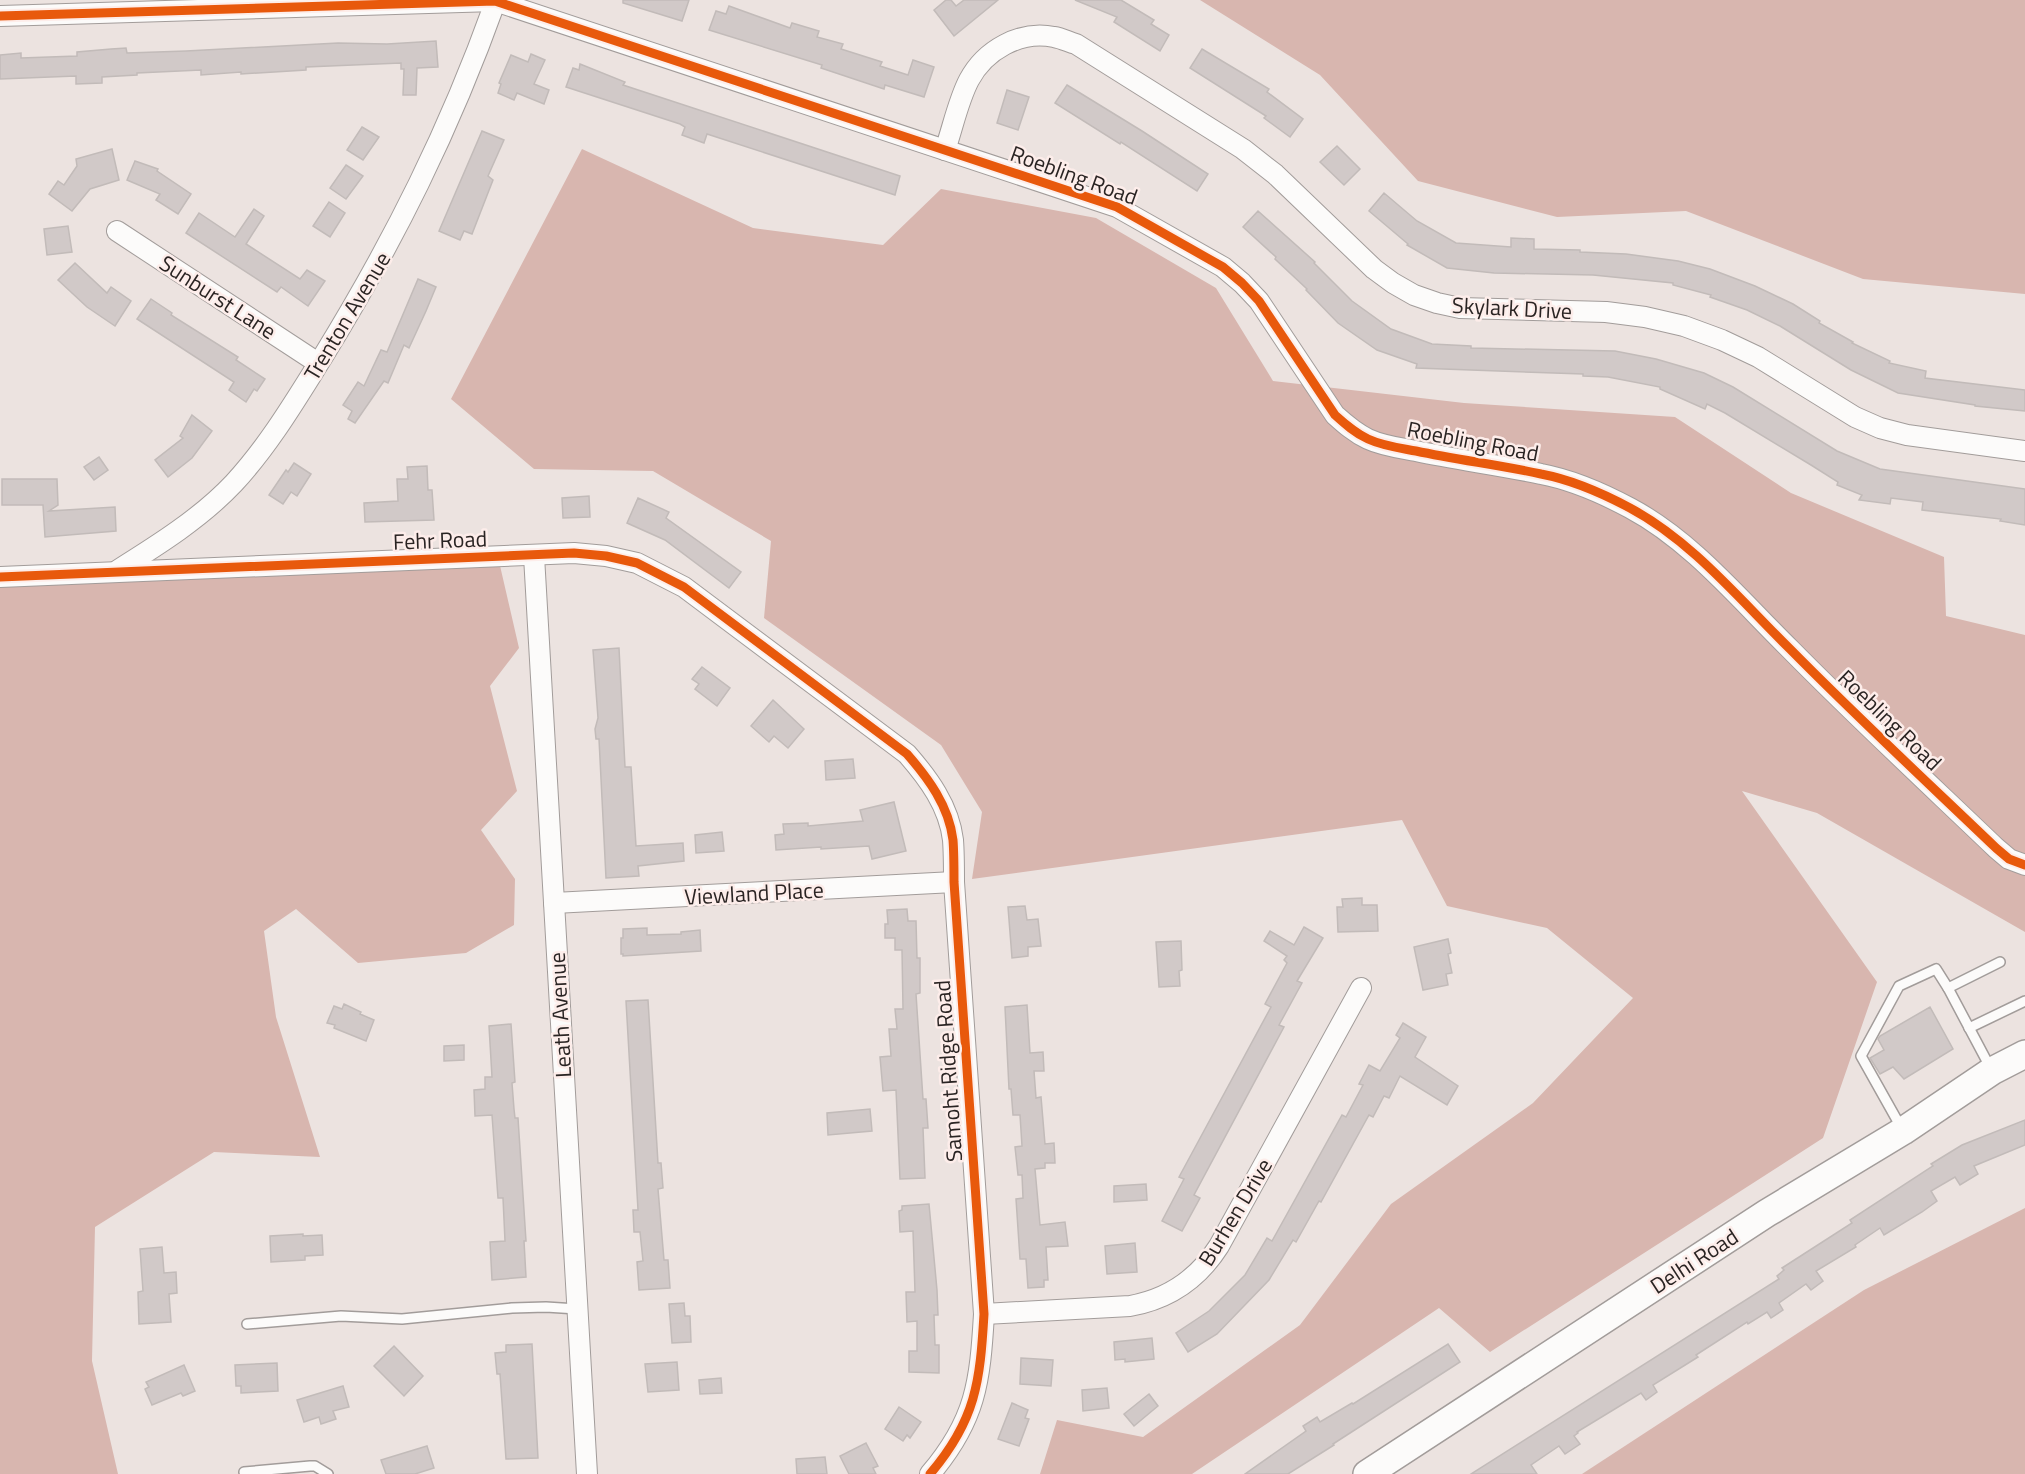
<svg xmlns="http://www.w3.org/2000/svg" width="2025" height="1474" viewBox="0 0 2025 1474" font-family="'Titillium Web',sans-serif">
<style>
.forest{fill:#d8b6af}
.building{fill:#d1c9c8;stroke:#c2bbb9;stroke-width:1.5}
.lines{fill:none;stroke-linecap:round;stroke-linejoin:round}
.lane-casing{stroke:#a29c9a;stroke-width:12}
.street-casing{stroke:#a29c9a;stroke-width:22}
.secondary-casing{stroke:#a29c9a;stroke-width:30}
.lane{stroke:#fcfbfa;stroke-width:9}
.street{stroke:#fcfbfa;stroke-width:20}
.secondary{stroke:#fcfbfa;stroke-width:27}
.cycleway-casing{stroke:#fdedea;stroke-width:13}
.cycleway{stroke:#e8590c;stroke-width:9}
.labels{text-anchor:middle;stroke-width:5;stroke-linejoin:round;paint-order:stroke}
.street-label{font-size:22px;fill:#2a2423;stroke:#fdedea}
</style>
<rect width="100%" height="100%" fill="#ece3e0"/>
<g class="forest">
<path d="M1200,0H2025V294L1863,279L1686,211L1557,217L1418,181L1320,75Z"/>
<path d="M582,149L753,228L883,245L941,189L1096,218L1216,288L1273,381L1464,403L1675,417L1791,493L1944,557L1946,616L2025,635V932L1817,813L1742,791L1877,982L1823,1138L1490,1352L1439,1308L1192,1474H1040L1057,1420L1143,1437L1300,1325L1391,1204L1533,1103L1633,998L1547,928L1447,906L1402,820L972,879L982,812L941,745L764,618L771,541L653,471L534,469L451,399Z"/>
<path d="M498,557L519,648L490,686L517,791L481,830L515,879L514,925L466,953L358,963L296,909L264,931L276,1017L320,1157L214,1152L95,1227L92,1361L118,1474H0V577Z"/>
<path d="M2025,1208V1474H1582L1864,1290Z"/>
</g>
<g class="building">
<path d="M623,0H689L682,21L623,3Z"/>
<path d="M946,0H951L956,6L964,0H998L954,36L934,10Z"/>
<path d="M1075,0H1121L1154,20L1151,24L1169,35L1160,51L1114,22L1117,17Z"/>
<path d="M729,6L790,28L792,23L819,31L817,37L843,44L841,49L882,62L880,66L908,75L913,60L934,67L924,97L885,85L884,89L821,68L822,65L709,30L716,11L726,14Z"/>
<path d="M436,41L438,67L417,68L416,95H403L404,69H401V63L306,67V70L241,74V72L201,75V70L137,73V75L102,77V83L76,84V76L0,79V55L21,53V58L77,56V52L111,49L126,48L127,53L186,51L338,43L387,44Z"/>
<path d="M1202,49L1269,89L1267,92L1303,119L1290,137L1264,118L1266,116L1190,68Z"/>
<path d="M531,54L545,60L534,84L549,90L544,104L517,93L514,100L498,93L501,84L499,83L511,55L528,62Z"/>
<path d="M580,64L625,82L623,85L900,176L895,195L707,134L704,143L682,135L685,127L680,124L566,87L573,68L579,70Z"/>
<path d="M1067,85L1142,131L1208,174L1197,191L1121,142L1120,144L1055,103Z"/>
<path d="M1007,90L1029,97L1018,130L997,123Z"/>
<path d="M362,127L379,137L363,160L347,150Z"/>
<path d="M482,131L504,140L488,176L493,180L472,234L464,231L460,240L439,231Z"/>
<path d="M1337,146L1360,169L1344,185L1320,162Z"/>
<path d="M112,149L119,180L90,189L72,211L49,194L58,181L64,185L77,166L76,159Z"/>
<path d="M135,161L158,169L157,171L191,194L178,214L156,200L160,194L127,180Z"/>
<path d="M346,165L363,176L346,199L330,188Z"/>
<path d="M1384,193L1417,221L1456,243L1511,247V238L1534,239V249L1580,250V252L1626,254L1678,261L1710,269L1755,286L1793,304L1820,321L1819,323L1853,342L1852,343L1890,361L1889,363L1926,371L1925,378L2025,390V411L1975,406V405L1898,393L1851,370L1780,326L1747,310L1710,297L1711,295L1673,285V283L1593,275L1494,273L1447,268L1407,245L1408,244L1369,211Z"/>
<path d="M329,202L345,213L330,237L313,226Z"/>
<path d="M254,209L264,216L246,244L300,279L307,270L325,281L308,306L281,287L277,292L186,233L199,213L235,237Z"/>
<path d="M1258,211L1315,262L1314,263L1352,301L1391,329L1432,344L1471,346V348L1615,351L1656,359L1704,373L1733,387L1837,451L1880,469L2025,489V525L2000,521L2001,519L1922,510L1923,502L1891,498L1890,504L1859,500L1862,495L1837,485L1838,482L1811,465L1725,413L1707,404L1705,409L1660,389V387L1608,377L1583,376V374L1416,368L1417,364L1377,350L1338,323L1306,290L1307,289L1275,259L1276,257L1243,227Z"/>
<path d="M68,226L72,252L47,255L44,229Z"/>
<path d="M75,263L107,293L111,287L131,301L115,326L87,307L58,280Z"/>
<path d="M418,279L436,287L426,311L409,348L404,345L388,383L384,381L355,423L348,419L352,411L343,405L358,382L364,386L381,350L387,352Z"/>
<path d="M151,299L172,313L171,315L238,357L236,360L265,379L257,391L254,389L246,402L229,390L234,382L137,319Z"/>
<path d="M192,415L212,431L192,458L168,477L155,460L183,438L180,436Z"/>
<path d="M99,457L108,470L94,480L84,467Z"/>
<path d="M294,463L311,474L297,496L291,492L283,504L269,495L286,470L288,472Z"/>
<path d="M427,466L428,490H432L434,520L365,522L364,503L398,501L397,479H408L407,467Z"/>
<path d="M2,479H57L58,505L49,511L115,507L116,531L45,537L43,505H2Z"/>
<path d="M589,496L590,517L563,518L562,498Z"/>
<path d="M638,498L669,512L666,518L741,572L729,588L665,540L627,523Z"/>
<path d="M619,648L625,767H631L636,846L683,843L684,861L638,866L639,876L606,878L599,739H596L595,729L598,718L593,650Z"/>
<path d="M702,667L730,688L717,706L695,689L699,684L692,679Z"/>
<path d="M773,700L804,729L788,748L774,736L769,742L751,726Z"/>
<path d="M853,759L855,778L826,780L825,761Z"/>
<path d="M894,802L906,851L872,859L869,846L821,849V847L776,850L775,835L784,834L783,824L808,823V826L863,821L860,810Z"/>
<path d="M722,832L724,851L696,853L695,835Z"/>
<path d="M1362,898V905H1377L1378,931L1338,932L1337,907H1343L1342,899Z"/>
<path d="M1025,906L1027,920L1038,919L1041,946L1028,947V956L1012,958L1008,907Z"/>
<path d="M907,909L908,921H916L917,958H920V993L916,994L923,1099H926L928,1128H923L925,1178L900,1179L896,1090L883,1091L880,1057L891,1056L889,1029H897L895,1009H903L902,950H895V938H885V924H888L887,910Z"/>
<path d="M1304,927L1323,938L1297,981L1302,983L1279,1025L1284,1027L1194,1195L1200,1198L1182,1231L1162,1221L1184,1179L1179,1177L1271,1007L1265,1004L1287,963L1284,960L1287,956L1264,941L1270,931L1294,945Z"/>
<path d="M647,928V935L681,934V932L700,930L701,951L623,956V954H621V938H623V929Z"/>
<path d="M1448,939L1451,953L1448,954L1452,973L1446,974L1448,985L1423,990L1414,947Z"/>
<path d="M1181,941L1182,970L1179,971L1180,986L1159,987L1156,942Z"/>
<path d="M648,1000L658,1163H661L663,1188L658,1189L664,1260H668L670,1288L639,1290L637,1262L643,1261L640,1232H634L633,1210H638L626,1001Z"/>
<path d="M344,1004L361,1012L360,1014L374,1020L366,1041L334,1028L335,1025L327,1023L334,1006L342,1009Z"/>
<path d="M1027,1005L1030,1053L1043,1052L1044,1071H1034L1036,1098L1041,1097L1045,1144L1054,1143L1055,1163H1045V1168L1035,1169L1040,1225L1065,1222L1068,1246L1046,1247L1048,1280H1044V1287L1028,1288L1026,1259H1020L1016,1199L1023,1198L1022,1175H1018L1015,1147L1022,1146L1020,1115H1013L1011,1089H1009L1005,1007Z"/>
<path d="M1930,1007L1953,1049L1904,1079L1893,1067L1880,1074L1870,1058L1884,1050L1878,1039L1880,1036Z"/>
<path d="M1403,1023L1426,1037L1415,1057L1458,1086L1447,1105L1400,1076L1389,1098L1384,1096L1373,1117L1369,1115L1321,1202L1319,1201L1296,1242L1293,1240L1269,1280L1217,1334L1188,1352L1176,1333L1209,1311L1245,1275L1267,1238L1272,1241L1342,1115L1346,1117L1363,1085L1359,1084L1369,1065L1380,1071L1400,1038L1396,1035Z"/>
<path d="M511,1024L515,1082L512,1083L514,1109L515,1118H518L526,1241H524L526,1277L492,1280L490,1242L505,1241L503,1198H498L492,1115L475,1116L474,1090L485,1089V1077H492L489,1026Z"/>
<path d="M464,1045V1060L444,1061V1046Z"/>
<path d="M870,1109L872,1131L828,1135L827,1113Z"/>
<path d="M2025,1120V1145L1974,1166L1978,1174L1960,1185L1955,1177L1931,1191L1937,1201L1922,1212L1884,1235L1880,1228L1855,1245L1856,1247L1816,1271L1823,1281L1811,1290L1806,1284L1779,1303L1783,1310L1771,1318L1767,1312L1748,1324L1747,1322L1696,1355L1698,1357L1653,1385L1657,1392L1646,1400L1641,1393L1577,1432L1578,1433L1574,1436L1580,1444L1565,1454L1559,1446L1531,1465L1537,1474H1471L1779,1279L1777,1276L1784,1270L1782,1268L1852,1223L1850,1220L1933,1166L1931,1164L1962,1145Z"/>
<path d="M1146,1184L1147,1200L1114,1202V1186Z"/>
<path d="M929,1204L937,1290L938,1315H934L935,1345H939V1373L909,1372V1351H917V1321L907,1322L906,1292H915L913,1231L900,1232L899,1211L902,1210V1206Z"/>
<path d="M303,1234V1236L322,1235L323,1255L305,1256V1260L271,1262L270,1236Z"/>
<path d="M1135,1243L1137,1272L1107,1274L1105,1246Z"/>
<path d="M162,1247L164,1273L176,1272L177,1293L169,1294L171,1322L139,1324L138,1292L143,1291L140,1249Z"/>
<path d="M684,1303L685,1316H690L691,1342L672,1343L669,1304Z"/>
<path d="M1152,1338L1154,1359L1125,1362V1359L1115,1360L1114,1342Z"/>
<path d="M532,1344L538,1458L506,1459L500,1374H497L495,1353L506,1352V1345Z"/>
<path d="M1448,1344L1460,1362L1333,1444L1334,1445L1288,1474H1245L1306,1431L1303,1426L1317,1417L1320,1422L1352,1403L1353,1404Z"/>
<path d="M394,1346L423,1376L404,1396L374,1366Z"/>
<path d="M1021,1358L1053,1360L1051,1386L1020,1384Z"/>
<path d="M677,1362L679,1390L648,1392L645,1364Z"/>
<path d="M277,1363L278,1391L241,1393V1386H236L235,1365Z"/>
<path d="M184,1365L195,1391L183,1396L181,1393L152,1405L145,1389L149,1387L146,1382Z"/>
<path d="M721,1378L722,1393L700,1394L699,1380Z"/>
<path d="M343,1386L349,1407L333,1411L336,1419L321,1424L319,1417L304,1422L297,1400Z"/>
<path d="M1107,1388L1109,1408L1083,1411L1082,1390Z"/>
<path d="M1149,1394L1158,1406L1134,1426L1124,1414Z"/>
<path d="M1012,1403L1028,1410L1025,1418L1029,1419L1019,1446L998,1439Z"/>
<path d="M899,1407L921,1422L910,1438L907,1435L903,1441L885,1429Z"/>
<path d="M866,1443L878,1466L873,1468L876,1474H849L840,1456Z"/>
<path d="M427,1446L434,1468L415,1474H386L381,1460Z"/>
<path d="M825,1457L827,1474H797L796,1459Z"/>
</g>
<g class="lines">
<g class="lane-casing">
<g id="lane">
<path d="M1969,1028L2025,1001"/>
<path d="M1991,1069L1948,988L2000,962"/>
<path d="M1902,1129L1861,1056L1899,986L1936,969L1948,988"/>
<path d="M247,1324L341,1316L402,1319L512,1308L546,1307L577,1309"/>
<path d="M244,1472L310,1466H315L328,1474"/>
</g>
</g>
<g class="street-casing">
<g id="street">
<path d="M0,16L495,1L1117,207L1223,267L1242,283L1259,301L1335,415C1345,424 1355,433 1368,439C1383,446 1400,448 1416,451C1458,460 1500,465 1541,474C1573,480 1602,493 1630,508C1692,541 1740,600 1790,649C1857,717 1927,782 1996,848L2009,859L2025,865"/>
<path d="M945,150C953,127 958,101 969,80C985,50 1020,30 1054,37C1061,38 1069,42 1076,44L1243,149L1275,174L1374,269L1393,283L1414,295L1437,303L1460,308L1606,312L1645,317L1684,326L1722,340L1758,357L1855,417L1880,428L1907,435L2025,451"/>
<path d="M117,231L318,363"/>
<path d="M534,556L587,1474"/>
<path d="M118,570C158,545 201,518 234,483C269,445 295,401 322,358C394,241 450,129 496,0"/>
<path d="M0,577L574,553L606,556L637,563L684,587L907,754C928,778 949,806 953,840C954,853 954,868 954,882L984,1314C980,1382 976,1420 930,1474"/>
<path d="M554,903L954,882"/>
<path d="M984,1314L1130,1306C1169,1299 1198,1279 1219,1246L1361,988"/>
</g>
</g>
<g class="secondary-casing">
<path id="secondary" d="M1367,1474L1767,1213L1903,1131L1992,1071L2025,1054"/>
</g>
<use href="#lane" class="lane"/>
<use href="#street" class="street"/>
<use href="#secondary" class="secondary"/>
<g class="cycleway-casing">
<g id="cycleway">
<path d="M0,16L495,1L1117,207L1223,267L1242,283L1259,301L1335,415C1345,424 1355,433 1368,439C1383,446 1400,448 1416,451C1458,460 1500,465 1541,474C1573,480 1602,493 1630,508C1692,541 1740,600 1790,649C1857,717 1927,782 1996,848L2009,859L2025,865"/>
<path d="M0,577L574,553L606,556L637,563L684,587L907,754C928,778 949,806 953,840C954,853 954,868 954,882L984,1314C980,1382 976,1420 930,1474"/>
</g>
</g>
<use href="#cycleway" class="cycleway"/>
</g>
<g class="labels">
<g class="street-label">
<text transform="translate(1074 175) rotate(20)" y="8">Roebling Road</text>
<text transform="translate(218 297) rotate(33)" y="8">Sunburst Lane</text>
<text transform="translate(1512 308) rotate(3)" y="8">Skylark Drive</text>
<text transform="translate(347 316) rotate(-59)" y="8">Trenton Avenue</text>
<text transform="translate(1473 441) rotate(11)" y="8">Roebling Road</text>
<text transform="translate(440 540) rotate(-2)" y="8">Fehr Road</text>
<text transform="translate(1890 720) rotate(44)" y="8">Roebling Road</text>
<text transform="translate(754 893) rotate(-3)" y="8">Viewland Place</text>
<text transform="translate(560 1015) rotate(-93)" y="8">Leath Avenue</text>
<text transform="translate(948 1071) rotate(-94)" y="8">Samoht Ridge Road</text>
<text transform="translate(1235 1212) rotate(-59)" y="8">Burhen Drive</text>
<text transform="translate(1694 1261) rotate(-33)" y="8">Delhi Road</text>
</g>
</g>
</svg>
